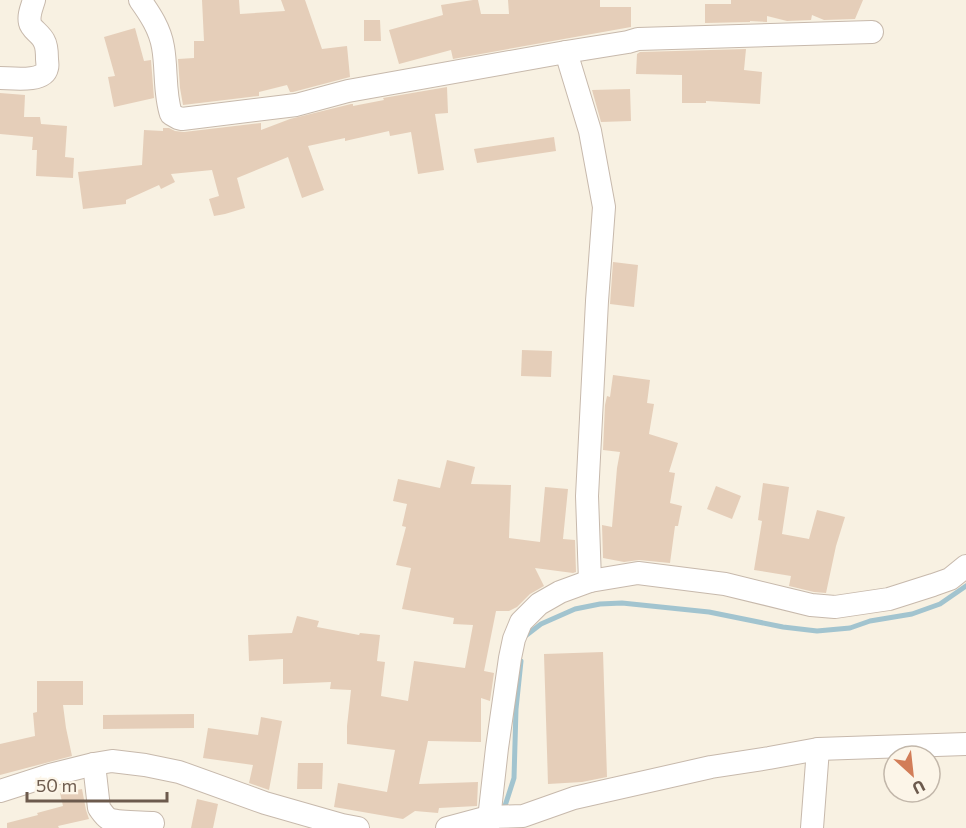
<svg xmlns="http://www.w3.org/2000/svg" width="966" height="828" viewBox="0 0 966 828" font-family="Commissioner,sans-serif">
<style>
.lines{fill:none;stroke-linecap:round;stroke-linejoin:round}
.stream{stroke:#a2c4cf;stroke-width:5}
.building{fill:#e5ceb9}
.street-casing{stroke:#c7b9ac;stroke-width:24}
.street{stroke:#fff;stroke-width:22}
</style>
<rect width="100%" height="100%" fill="#f8f1e2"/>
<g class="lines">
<g class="stream">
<path d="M524,637L541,624L575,609L600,604L622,603L709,612L783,627L817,631L850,628L870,621L912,614L940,604L966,586"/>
<path d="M503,812L514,778L516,709L521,661"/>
</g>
</g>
<g class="building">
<path d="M202,0H239L240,14L285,11L281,0H305L322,49L347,46L350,77L293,92H290L287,85L259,92V96L183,105L180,88L178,59L194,58V41H204Z"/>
<path d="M473,0H478L481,14H509L508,0H600V7H631V27L453,59L451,50L399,64L389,30L443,15L441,5Z"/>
<path d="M731,0H863L855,19L824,20L812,15L811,20L787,21L767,16V22L750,21V22L705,23V4H731Z"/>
<path d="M364,20H380L381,41H364Z"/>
<path d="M135,28L144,61L151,60L154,98L114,107L108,77L115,76L104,37Z"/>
<path d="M746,49L744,70L762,72L760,104L706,101V103H682V75L636,74L637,54L640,52Z"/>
<path d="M447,87L448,113L435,114L444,170L418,174L411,132L390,136L389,131L345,141V138L308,146L324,190L302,198L288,157L237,178L245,208L225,214L214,216L209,199L219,196L212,170L171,174L175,182L161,189L159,185L126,200V204L83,209L78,172L142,165L144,130L163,131V128H169L175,131L184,132L261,123V130L290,119L351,104H353V106L384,100L383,98Z"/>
<path d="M630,89L631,121L601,122L592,90Z"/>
<path d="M0,93L25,95L24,117H40L41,124L67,126L65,157L74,158L73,178L36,176L37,150H32L33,137L0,134Z"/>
<path d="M554,137L556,151L477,163L474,149Z"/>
<path d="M613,262L638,265L634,307L610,304Z"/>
<path d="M522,350L552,351L551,377L521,376Z"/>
<path d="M613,375L650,380L647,403L654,404L649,434L678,443L669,472L675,473L670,503L682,506L678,526H675L670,563L639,560L624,562L603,558L602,525L612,527L617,468L620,452L603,450L605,405L607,396L610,397Z"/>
<path d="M447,460L475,467L471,484L511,485L509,538L540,542L545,487L568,489L563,539L575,540L576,572L573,573L535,568L544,586L530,594L517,607L509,611H496L484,671L494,673L490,701L481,698V742L428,741L419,784L478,782L477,806L439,808L438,813L415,811L403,819L334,807L338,783L387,792L395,750L347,744V726L351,690L330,689L331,682L283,684V659L249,661L248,635L292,633L297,616L319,621L317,627L359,635L360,633L380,635L377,661L385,662L381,696L408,701L414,661L465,668L473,625L453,624L454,618L402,609L411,568L396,565L406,527L402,526L407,504L393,501L398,479L440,488Z"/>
<path d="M763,483L789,487L782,534L809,539L817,510L845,517L836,546L826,593L814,592L789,586L791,576L754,570L762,521L758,520Z"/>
<path d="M716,486L741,496L732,519L707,509Z"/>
<path d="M603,652L607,777L582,782L548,784L544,654Z"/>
<path d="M37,681H83V705H63L66,728L72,756L0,775V744L35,736L33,713L37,712Z"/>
<path d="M194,714V728L103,729V715Z"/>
<path d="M261,717L282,721L269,790L249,783L253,765L203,758L208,728L258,735Z"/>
<path d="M298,763H323L322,789H297Z"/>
<path d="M82,789L86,810L89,819L58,826L59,828H7V823L38,815L37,813L63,806L60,793Z"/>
<path d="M197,799L218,804L213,828H191Z"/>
</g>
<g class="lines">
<g class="street-casing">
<g id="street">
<path d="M140,0C150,14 160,29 163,47C167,69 164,93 171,114L178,118L182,119L296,105L348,91L566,52L590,131L604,207L597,301L587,496L590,581"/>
<path d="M566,52L628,42L638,39L872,32"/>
<path d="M0,78C11,78 44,83 47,68C48,67 47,60 47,59C47,53 47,46 44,41C41,34 31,29 30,23C28,15 32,7 34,0"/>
<path d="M94,764L99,808C102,812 105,817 109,819C118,823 143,822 153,823"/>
<path d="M0,791L50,775L94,764L112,761L145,765L179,772L265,803L342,825L358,828"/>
<path d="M447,828L488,817L523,816L574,798L711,767L769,758L818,749L966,744"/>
<path d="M488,828L497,748L510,658L514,639L521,622L539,604L560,592L590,581L638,573L725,584L811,605L835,607L889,599L933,585L950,579L966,566"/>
<path d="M812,828L818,749"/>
</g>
</g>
<use href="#street" class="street"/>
</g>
<g transform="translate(912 774) rotate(153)"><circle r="28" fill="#fcf5e8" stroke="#c2b7aa" stroke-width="1.5"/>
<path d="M0-4.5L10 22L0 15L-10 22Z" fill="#d27d58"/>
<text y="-9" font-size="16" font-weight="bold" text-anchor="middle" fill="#6c5a4d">U</text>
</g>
<path d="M27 792v9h140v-9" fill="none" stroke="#6c5a4d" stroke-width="3"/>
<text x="36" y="792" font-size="18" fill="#6c5a4d" stroke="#fcf5e8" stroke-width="4.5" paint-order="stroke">50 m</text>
</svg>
